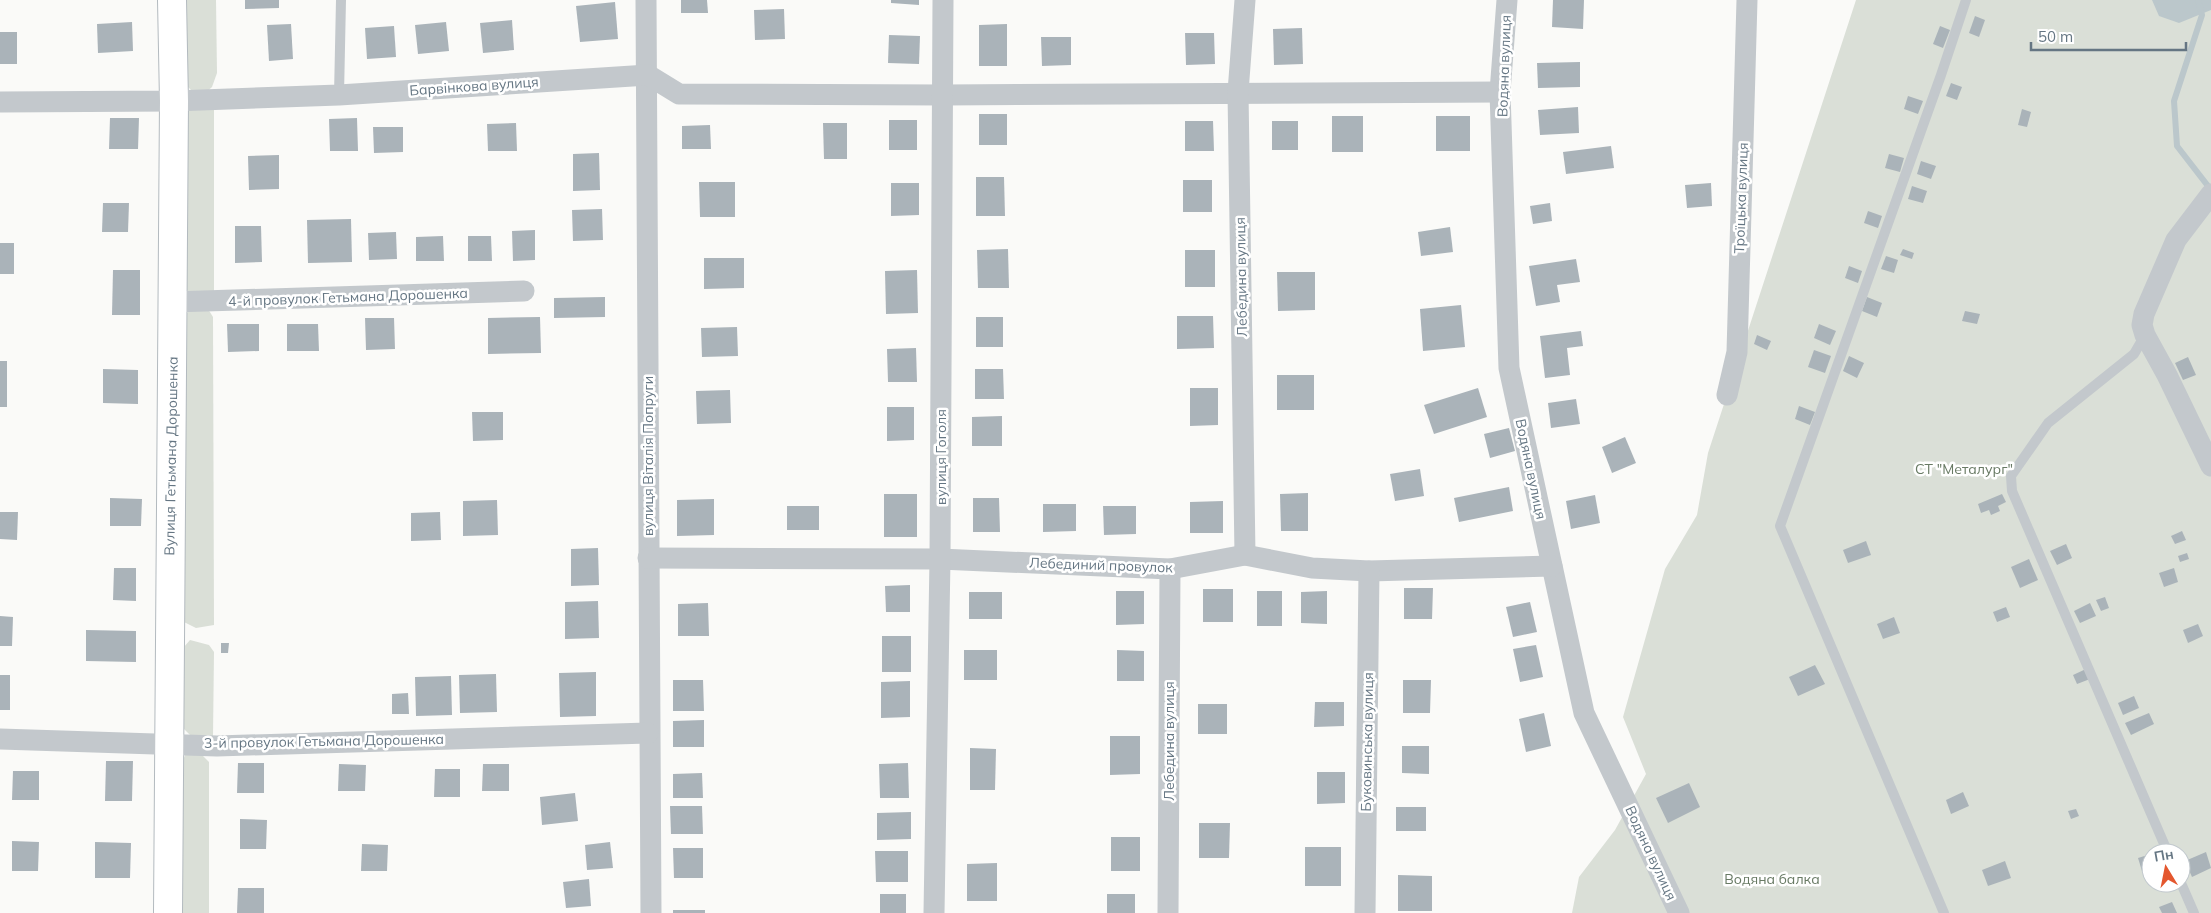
<svg xmlns="http://www.w3.org/2000/svg" width="2211" height="913" viewBox="0 0 2211 913" font-family="Mulish,sans-serif">
<style>
.green{fill:#dadfd7;fill-rule:evenodd}
.water{fill:#bbc7cb}
.lines{fill:none;stroke-linecap:round;stroke-linejoin:round}
.stream{stroke:#bbc7cb;stroke-width:6}
.building{fill:#aab3b9}
.secondary-casing{stroke:#b3babf;stroke-width:30}
.lane{stroke:#c3c8cc;stroke-width:10}
.street{stroke:#c3c8cc;stroke-width:21}
.secondary{stroke:#fff;stroke-width:28}
.labels{text-anchor:middle;stroke-width:5;stroke-linejoin:round;paint-order:stroke}
.street-label{font-size:14px;fill:#657683;stroke:#fff}
.park-label{font-size:14px;fill:#687a64;stroke:#fff}
</style>
<rect width="100%" height="100%" fill="#fafaf8"/>
<g class="green">
<path d="M185,0H216L217,73L212,87L204,94L193,92L186,85Z"/>
<path d="M1856,0H2211V913H1572L1579,877L1615,830L1646,774L1623,717L1665,569L1697,515L1708,453ZM2151,853H2181V883H2151Z"/>
<path d="M192,106H214V291L194,295L185,289V115Z"/>
<path d="M192,308L208,309L213,317L214,625L196,628L182,621L185,315Z"/>
<path d="M190,640L209,645L214,652L213,736H191L183,728L184,647Z"/>
<path d="M187,751L199,752L209,762V913H182L183,760Z"/>
</g>
<path class="water" d="M2152,0H2211V10L2179,23L2159,16Z"/>
<g class="lines">
<path class="stream" d="M2198,0L2202,15L2174,101L2177,146L2211,190"/>
</g>
<g class="building">
<path d="M245,0H279V8L245,9Z"/>
<path d="M681,0H707L708,13H681Z"/>
<path d="M891,0H919V5L891,3Z"/>
<path d="M1553,0H1584L1583,29L1552,27Z"/>
<path d="M615,2L618,39L580,42L576,6Z"/>
<path d="M784,9L785,39L755,40L754,10Z"/>
<path d="M1975,16L1985,20L1979,37L1969,33Z"/>
<path d="M512,20L514,50L483,53L480,23Z"/>
<path d="M132,22L133,51L98,53L97,24Z"/>
<path d="M446,22L449,51L418,54L415,25Z"/>
<path d="M291,24L293,59L269,61L267,25Z"/>
<path d="M1007,24V66H979V25Z"/>
<path d="M394,26L396,57L367,59L365,28Z"/>
<path d="M1940,26L1950,30L1943,48L1933,44Z"/>
<path d="M1302,28L1303,64L1274,65L1273,29Z"/>
<rect x="0" y="32" width="17" height="32"/>
<path d="M1185,33H1214L1215,64L1186,65Z"/>
<path d="M889,35L920,36L919,64L888,63Z"/>
<path d="M1041,37H1071V65L1042,66Z"/>
<path d="M1580,62V87L1538,88L1537,63Z"/>
<path d="M1951,83L1962,87L1957,100L1946,96Z"/>
<path d="M1908,96L1923,101L1918,114L1904,109Z"/>
<path d="M1578,107L1579,133L1540,135L1538,110Z"/>
<path d="M2022,109L2031,112L2027,127L2018,125Z"/>
<rect x="979" y="114" width="28" height="31"/>
<rect x="1332" y="116" width="31" height="36"/>
<rect x="1436" y="116" width="34" height="35"/>
<path d="M110,118H139L138,149H109Z"/>
<path d="M357,118L358,151H330L329,119Z"/>
<rect x="889" y="120" width="28" height="30"/>
<path d="M1185,121H1213L1214,151H1185Z"/>
<rect x="1272" y="121" width="26" height="29"/>
<path d="M516,123L517,151H488L487,124Z"/>
<path d="M823,123H847V159H824Z"/>
<path d="M710,125L711,149H682V126Z"/>
<path d="M373,127H403V152L374,153Z"/>
<path d="M1611,146L1614,168L1566,174L1563,152Z"/>
<path d="M599,153L600,190L573,191V154Z"/>
<path d="M1889,154L1904,158L1900,172L1885,168Z"/>
<path d="M279,155V189L249,190L248,156Z"/>
<path d="M1921,161L1936,166L1931,179L1917,174Z"/>
<path d="M976,177H1004L1005,216H976Z"/>
<rect x="1183" y="180" width="29" height="32"/>
<path d="M699,182H735V217H700Z"/>
<path d="M891,183H919V215L891,216Z"/>
<path d="M1711,183L1712,206L1687,208L1685,185Z"/>
<path d="M1912,186L1927,191L1923,203L1908,199Z"/>
<path d="M103,203H129L128,232H102Z"/>
<path d="M1550,203L1552,221L1533,224L1530,206Z"/>
<path d="M602,209L603,240L573,241L572,210Z"/>
<path d="M1868,211L1882,216L1878,228L1864,223Z"/>
<path d="M351,219L352,262L308,263L307,220Z"/>
<path d="M235,226H261L262,262L235,263Z"/>
<path d="M1450,227L1453,252L1421,256L1418,232Z"/>
<path d="M535,230V260L513,261L512,231Z"/>
<path d="M396,232L397,259L369,260L368,233Z"/>
<path d="M443,236L444,261H416V237Z"/>
<path d="M468,236H491L492,261H468Z"/>
<rect x="0" y="243" width="14" height="31"/>
<path d="M1008,249L1009,288H978L977,250Z"/>
<path d="M1903,249L1914,253L1912,259L1900,255Z"/>
<rect x="1185" y="250" width="30" height="37"/>
<path d="M1886,256L1898,260L1894,273L1881,269Z"/>
<path d="M704,258H744V288L704,289Z"/>
<path d="M1576,259L1580,282L1557,285L1560,302L1536,306L1529,266Z"/>
<path d="M1849,266L1862,271L1858,283L1845,278Z"/>
<path d="M113,270H140V315H112Z"/>
<path d="M917,270L918,313L886,314L885,271Z"/>
<path d="M1277,272H1315V310L1278,311Z"/>
<path d="M605,297V317L554,318V298Z"/>
<path d="M1867,297L1882,303L1877,317L1862,311Z"/>
<path d="M1461,305L1465,347L1423,351L1420,309Z"/>
<path d="M1965,311L1980,314L1977,324L1962,321Z"/>
<path d="M1177,316H1213L1214,348L1177,349Z"/>
<path d="M540,317L541,353L488,354V318Z"/>
<rect x="976" y="317" width="27" height="30"/>
<path d="M365,318H394L395,349L366,350Z"/>
<path d="M227,324H259V351L228,352Z"/>
<path d="M287,324H318L319,351H287Z"/>
<path d="M1819,324L1836,331L1830,345L1814,338Z"/>
<path d="M737,327L738,356L702,357L701,328Z"/>
<path d="M1581,331L1583,346L1567,348L1570,375L1545,378L1540,336Z"/>
<path d="M1757,335L1771,341L1767,350L1754,344Z"/>
<path d="M916,348L917,382H888L887,349Z"/>
<path d="M1814,350L1831,356L1825,373L1808,367Z"/>
<path d="M1849,356L1864,363L1857,378L1843,371Z"/>
<path d="M2188,357L2196,375L2183,380L2175,363Z"/>
<rect x="0" y="361" width="7" height="46"/>
<path d="M103,369L138,370V404L103,403Z"/>
<path d="M975,369H1003L1004,399H975Z"/>
<rect x="1277" y="375" width="37" height="35"/>
<path d="M1190,388H1218V425L1190,426Z"/>
<path d="M1478,388L1487,417L1434,434L1424,405Z"/>
<path d="M730,390L731,423L697,424L696,391Z"/>
<path d="M1576,399L1580,424L1551,428L1548,403Z"/>
<path d="M1799,406L1815,412L1810,425L1795,419Z"/>
<path d="M887,407H914V440L887,441Z"/>
<path d="M472,412H503V440L473,441Z"/>
<path d="M1002,416V446H972V417Z"/>
<path d="M1509,428L1515,451L1490,458L1484,434Z"/>
<path d="M1625,437L1636,463L1612,473L1602,447Z"/>
<path d="M1420,469L1424,496L1395,501L1390,474Z"/>
<path d="M1509,487L1513,511L1459,522L1454,498Z"/>
<path d="M1308,493V531H1281L1280,494Z"/>
<rect x="884" y="494" width="33" height="43"/>
<path d="M2002,494L2006,502L1998,506L2000,511L1991,515L1989,510L1981,513L1978,504Z"/>
<path d="M1595,495L1600,523L1571,529L1566,501Z"/>
<path d="M110,498L142,499L141,526H110Z"/>
<path d="M973,498H999L1000,532H973Z"/>
<path d="M714,499V535L677,536V500Z"/>
<path d="M497,500L498,535L463,536V501Z"/>
<path d="M1223,501V533H1190V502Z"/>
<path d="M1043,504H1076V531L1043,532Z"/>
<rect x="787" y="506" width="32" height="24"/>
<path d="M1103,506H1136V534L1104,535Z"/>
<path d="M0,512H18L17,540L0,539Z"/>
<path d="M440,512L441,540L411,541V513Z"/>
<path d="M2182,531L2186,540L2175,544L2171,536Z"/>
<path d="M1866,541L1871,555L1848,563L1843,550Z"/>
<path d="M2066,544L2072,558L2057,565L2050,551Z"/>
<path d="M598,548L599,585L571,586V549Z"/>
<path d="M2187,553L2189,559L2180,562L2178,556Z"/>
<path d="M2029,559L2038,580L2020,588L2011,567Z"/>
<path d="M114,568H136V601L113,600Z"/>
<path d="M2174,568L2178,582L2164,587L2159,573Z"/>
<path d="M910,585V612H886L885,586Z"/>
<path d="M1404,588H1433L1432,619H1404Z"/>
<rect x="1203" y="589" width="30" height="33"/>
<path d="M1116,591H1144V624L1116,625Z"/>
<rect x="1257" y="591" width="25" height="35"/>
<path d="M1327,591V624L1301,623V592Z"/>
<rect x="969" y="592" width="33" height="27"/>
<path d="M2105,597L2109,608L2101,611L2096,600Z"/>
<path d="M598,601L599,638L565,639V602Z"/>
<path d="M1530,602L1537,632L1513,637L1506,607Z"/>
<path d="M708,603L709,636H678V604Z"/>
<path d="M2090,603L2096,616L2080,623L2074,611Z"/>
<path d="M2006,607L2010,617L1997,622L1993,612Z"/>
<path d="M0,616L13,617L12,646H0Z"/>
<path d="M1894,617L1900,633L1883,639L1877,624Z"/>
<path d="M2198,624L2203,636L2188,643L2183,630Z"/>
<path d="M86,630L136,631V662L86,661Z"/>
<rect x="882" y="636" width="29" height="36"/>
<path d="M221,643H229L228,653H221Z"/>
<path d="M1536,645L1543,677L1520,682L1513,649Z"/>
<rect x="964" y="650" width="33" height="30"/>
<path d="M1117,650L1144,651V681H1117Z"/>
<path d="M1815,665L1825,684L1798,696L1789,677Z"/>
<path d="M2086,669L2090,679L2077,684L2073,675Z"/>
<path d="M596,672V716L560,717L559,673Z"/>
<path d="M496,674L497,712L460,713L459,675Z"/>
<rect x="0" y="675" width="10" height="35"/>
<path d="M451,676L452,715L416,716L415,677Z"/>
<path d="M673,680H703L704,711H673Z"/>
<path d="M1403,680H1431L1430,713H1403Z"/>
<path d="M910,681V717L881,718V682Z"/>
<path d="M408,693L409,714H392V694Z"/>
<path d="M2134,696L2139,708L2123,715L2118,703Z"/>
<path d="M1315,702H1344V726L1314,727Z"/>
<rect x="1198" y="704" width="29" height="30"/>
<path d="M1544,713L1551,746L1526,752L1519,719Z"/>
<path d="M2149,713L2154,724L2131,735L2125,723Z"/>
<path d="M704,720V747H673V721Z"/>
<path d="M1110,736H1140V774L1110,775Z"/>
<path d="M1402,746H1429V774L1402,773Z"/>
<path d="M970,748L996,749L995,790H970Z"/>
<path d="M106,761H133L132,801H105Z"/>
<path d="M238,763H264V793H237Z"/>
<path d="M908,763L909,798H880L879,764Z"/>
<path d="M339,764L366,765L365,791H338Z"/>
<path d="M483,764H509V791H482Z"/>
<path d="M435,769H460V797H434Z"/>
<path d="M13,771H39V800H12Z"/>
<path d="M1317,772H1345V803L1317,804Z"/>
<path d="M702,773L703,798H673V774Z"/>
<path d="M1689,783L1700,807L1668,823L1656,798Z"/>
<path d="M1963,792L1969,806L1951,814L1946,800Z"/>
<path d="M575,793L578,821L542,825L540,797Z"/>
<path d="M670,806H702L703,834H671Z"/>
<rect x="1396" y="807" width="30" height="24"/>
<path d="M2076,809L2079,816L2071,819L2068,811Z"/>
<path d="M911,812V839L877,840V813Z"/>
<path d="M240,819L267,820L266,849H240Z"/>
<path d="M1199,823H1230L1229,858H1199Z"/>
<rect x="1111" y="837" width="29" height="34"/>
<path d="M12,841L39,842L38,871H12Z"/>
<path d="M95,842L131,843L130,878H95Z"/>
<path d="M610,842L613,868L587,870L585,845Z"/>
<path d="M362,844L388,845L387,871H361Z"/>
<rect x="1305" y="847" width="36" height="39"/>
<path d="M673,848H703V878H674Z"/>
<path d="M875,851H908V882H876Z"/>
<path d="M2206,852L2211,868L2192,877L2185,861Z"/>
<path d="M2151,854V868L2142,871L2138,858Z"/>
<path d="M2005,861L2011,878L1988,886L1982,870Z"/>
<path d="M997,863V901H967V864Z"/>
<path d="M1398,875L1432,876V911H1398Z"/>
<path d="M589,879L591,906L566,908L563,882Z"/>
<path d="M238,888H264V913H237Z"/>
<rect x="880" y="894" width="26" height="19"/>
<rect x="1107" y="894" width="28" height="19"/>
<path d="M2172,902L2177,913H2162L2159,907Z"/>
<rect x="673" y="910" width="32" height="3"/>
</g>
<g class="lines">
<g class="secondary-casing">
<path id="secondary" d="M168,913L174,101L172,0"/>
</g>
<g class="lane">
<path d="M339,95L341,0"/>
<path d="M2145,335L2134,354L2048,423L2011,476L2012,491L2168,853"/>
<path d="M2181,883L2194,913"/>
<path d="M1944,913L1780,526L1941,75L1966,0"/>
</g>
<g class="street">
<path d="M646,0L651,913"/>
<path d="M1507,0L1500,92L1509,368L1584,713L1679,913"/>
<path d="M0,102L174,101L339,95L648,75L679,94L944,95L1500,92"/>
<path d="M2211,194L2176,240L2144,314L2142,325L2145,335L2167,375L2211,466"/>
<path d="M172,302L524,291"/>
<path d="M1727,395L1737,352L1747,0"/>
<path d="M1245,555L1238,92L1245,0"/>
<path d="M648,558L940,559L1170,569L1245,555L1312,568L1369,571L1552,566"/>
<path d="M0,739L217,746L648,733"/>
<path d="M934,913L940,559L943,0"/>
<path d="M1168,913L1170,569"/>
<path d="M1365,913L1369,571"/>
</g>
<use href="#secondary" class="secondary"/>
</g>
<g class="labels">
<g class="street-label">
<text transform="translate(1504 66) rotate(-88)" y="5">Водяна вулиця</text>
<text transform="translate(474 86) rotate(-4)" y="5">Барвінкова вулиця</text>
<text transform="translate(1741 198) rotate(-88)" y="5">Троїцька вулиця</text>
<text transform="translate(1241 277) rotate(-91)" y="5">Лебедина вулиця</text>
<text transform="translate(348 297) rotate(-2)" y="5">4-й провулок Гетьмана Дорошенка</text>
<text transform="translate(171 456) rotate(-89)" y="5">Вулиця Гетьмана Дорошенка</text>
<text transform="translate(648 456) rotate(-90)" y="5">вулиця Віталія Попруги</text>
<text transform="translate(941 457) rotate(-90)" y="5">вулиця Гоголя</text>
<text transform="translate(1531 469) rotate(78)" y="5">Водяна вулиця</text>
<text transform="translate(1101 565) rotate(2)" y="5">Лебединий провулок</text>
<text transform="translate(324 741) rotate(-1)" y="5">3-й провулок Гетьмана Дорошенка</text>
<text transform="translate(1169 741) rotate(-90)" y="5">Лебедина вулиця</text>
<text transform="translate(1367 742) rotate(-89)" y="5">Буковинська вулиця</text>
<text transform="translate(1651 853) rotate(65)" y="5">Водяна вулиця</text>
</g>
<g class="park-label">
<text x="1964" y="474">СТ "Металург"</text>
<text x="1772" y="884">Водяна балка</text>
</g>
</g>
<g transform="translate(2166 868) rotate(350)"><circle r="24" fill="#ffffff" stroke="#c1c8cd"/>
<path d="M0-4L9 19L0 12L-9 19Z" fill="#e4572e"/>
<text y="-8" font-size="14" font-weight="bold" text-anchor="middle" fill="#657683">Пн</text>
</g>
<path d="M2031 42v8h155v-8" fill="none" stroke="#657683" stroke-width="2.5"/>
<text x="2038" y="42" font-size="15" fill="#657683" stroke="#ffffff" stroke-width="4" paint-order="stroke">50 m</text>
</svg>
